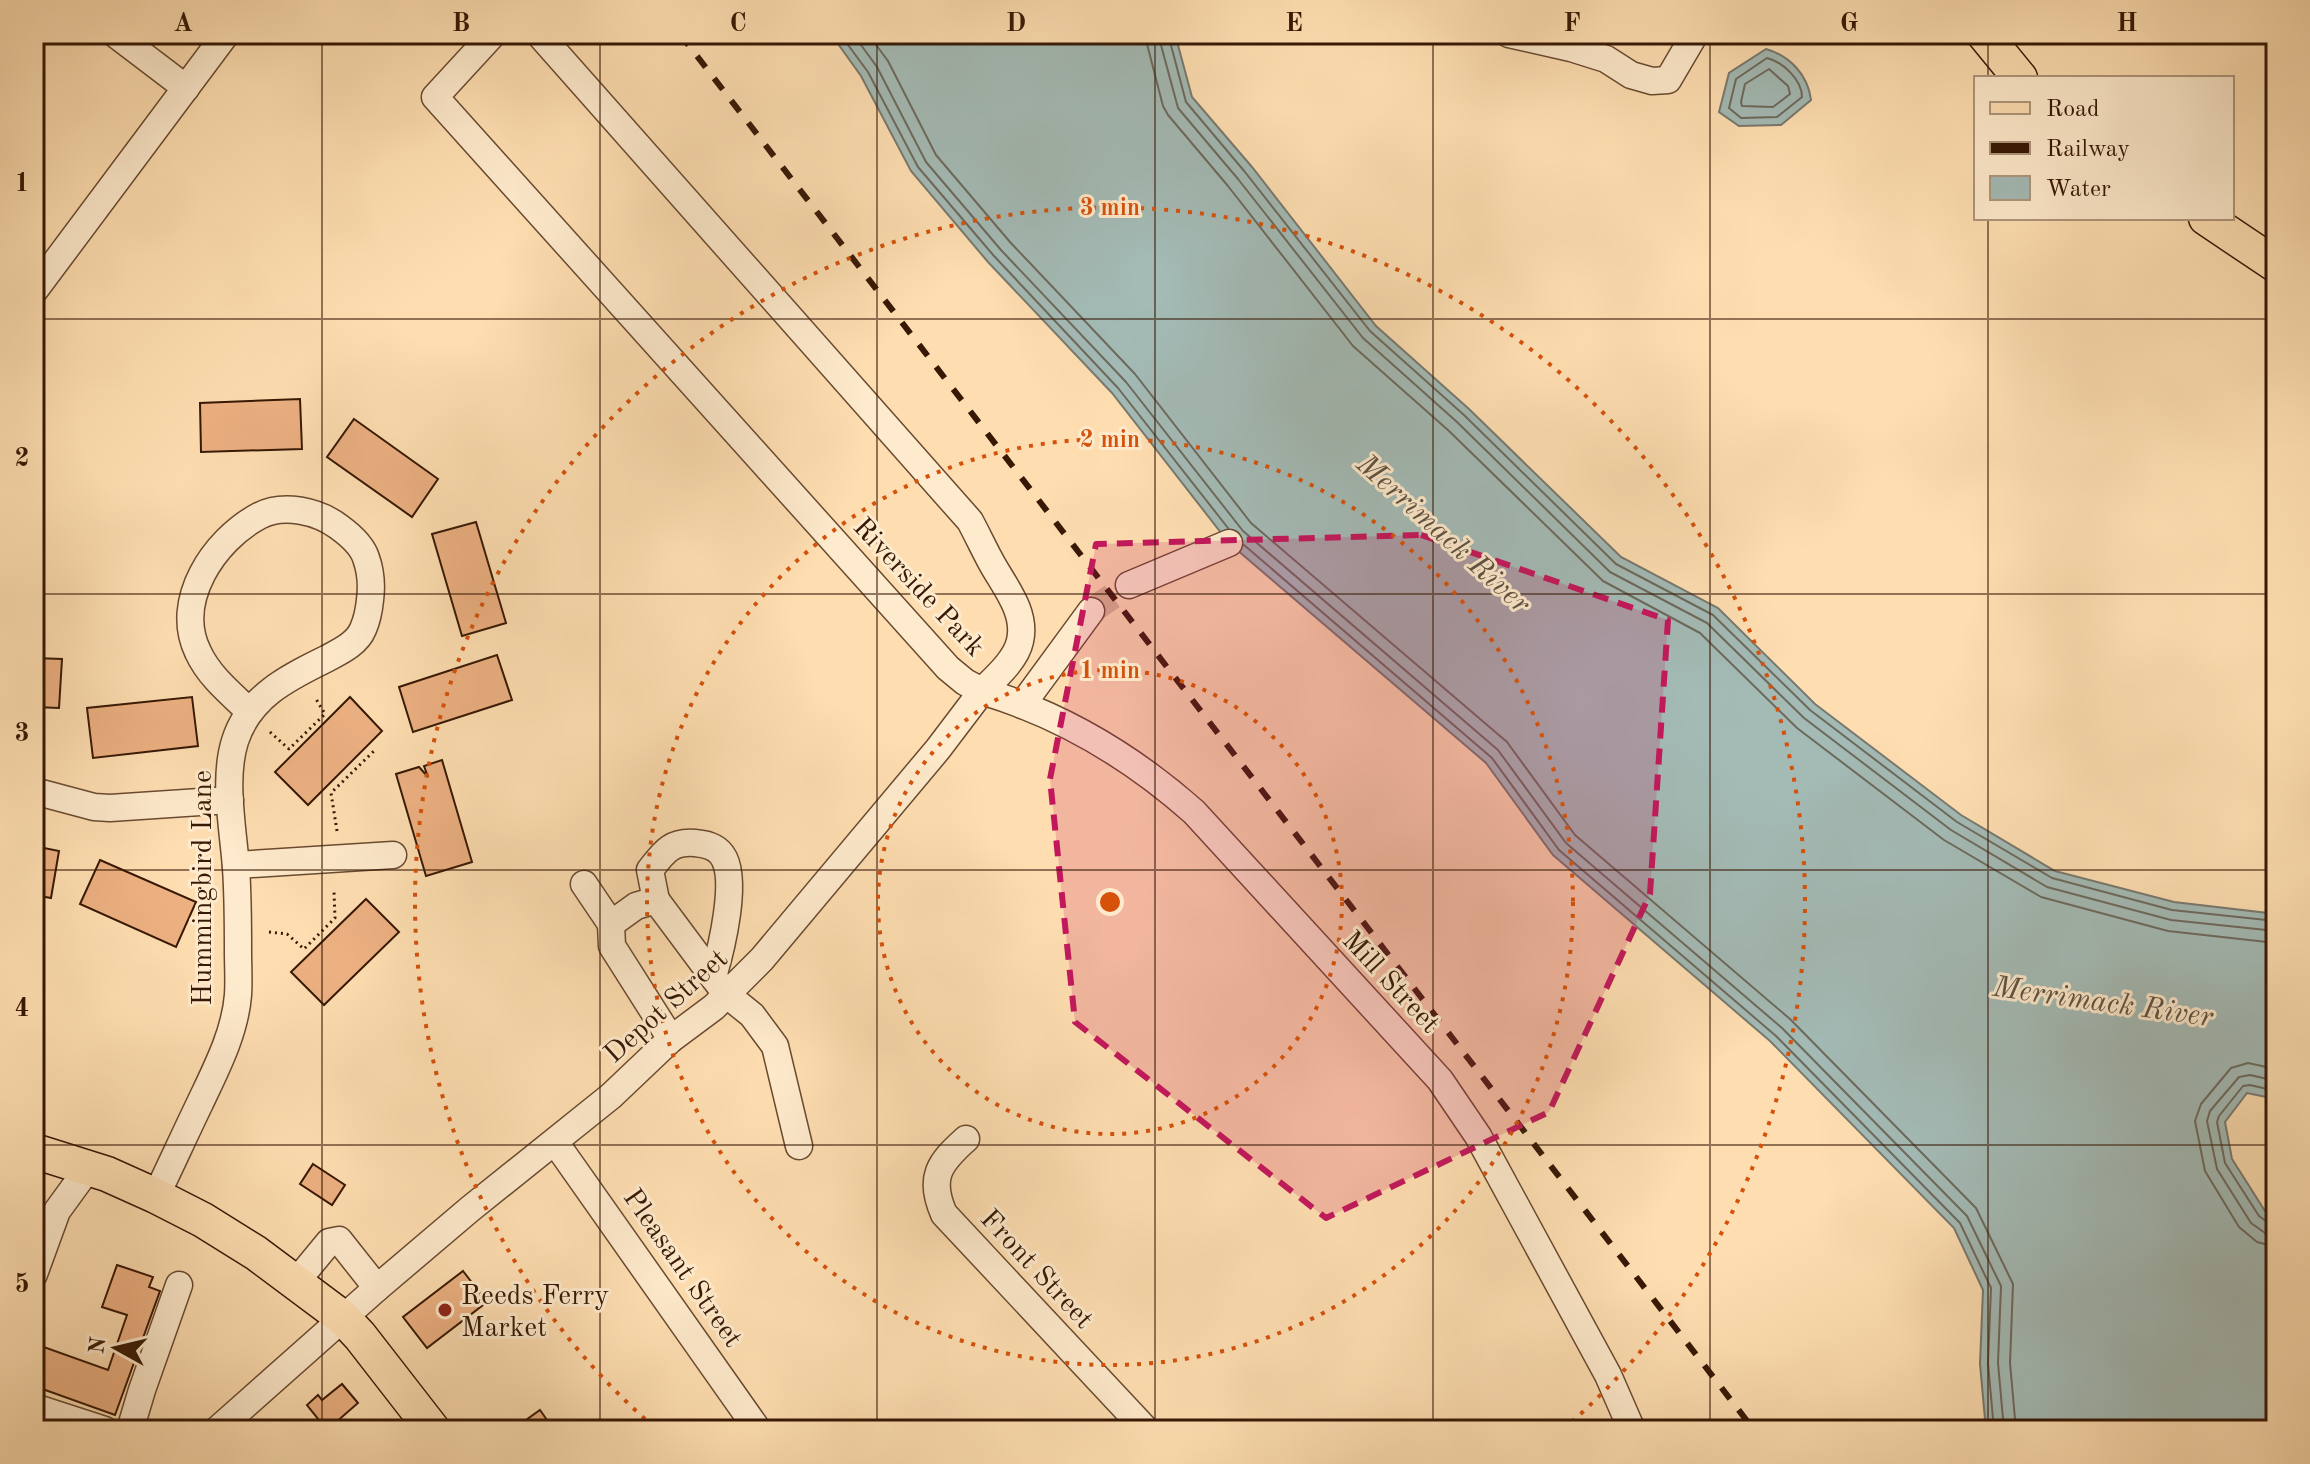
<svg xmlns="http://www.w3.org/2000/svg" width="2310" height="1464" viewBox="0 0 2310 1464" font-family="'Old Standard TT',serif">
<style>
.water{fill:#a3bab5;stroke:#78796f;stroke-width:2}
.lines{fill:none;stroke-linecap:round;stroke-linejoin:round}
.shore{stroke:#6d695d;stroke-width:2}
.building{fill:#edb182;stroke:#371805;stroke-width:2}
.minor-tunnel{stroke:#d6b68f;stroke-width:26;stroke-dasharray:26 13;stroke-linecap:butt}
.minor-casing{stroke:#694a30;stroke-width:29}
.major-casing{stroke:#371805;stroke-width:37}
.path{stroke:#371805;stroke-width:3;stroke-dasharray:2 4;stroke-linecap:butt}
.minor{stroke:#feeacc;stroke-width:26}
.major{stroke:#fedeb1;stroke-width:34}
.rail{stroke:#371805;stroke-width:6;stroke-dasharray:14 14;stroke-linecap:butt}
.marked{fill:#c2185b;fill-opacity:0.2;stroke:#c2185b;stroke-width:6;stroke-dasharray:16 10;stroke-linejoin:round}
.grid{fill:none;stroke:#371805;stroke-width:2;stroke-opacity:0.55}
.ring{fill:none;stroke:#d6520b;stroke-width:4;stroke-dasharray:4 8}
.poi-dot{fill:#8f2418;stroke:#feeacc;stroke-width:3}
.labels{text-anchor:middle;stroke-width:6;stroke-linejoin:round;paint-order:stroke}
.street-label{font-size:28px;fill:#371805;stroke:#feeacc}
.poi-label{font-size:28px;fill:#371805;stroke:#feeacc;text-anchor:start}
.water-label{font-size:30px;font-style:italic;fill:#5d5143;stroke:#feeacc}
.centre{fill:#d6520b;stroke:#feeacc;stroke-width:4}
.ring-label{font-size:24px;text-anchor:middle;font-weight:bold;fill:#d6520b;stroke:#feeacc;stroke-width:6;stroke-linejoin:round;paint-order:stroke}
.neatline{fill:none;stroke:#371805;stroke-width:3}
.grid-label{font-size:26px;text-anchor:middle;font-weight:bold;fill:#371805}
</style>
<rect width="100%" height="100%" fill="#fedeb1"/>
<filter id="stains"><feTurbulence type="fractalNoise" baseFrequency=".0025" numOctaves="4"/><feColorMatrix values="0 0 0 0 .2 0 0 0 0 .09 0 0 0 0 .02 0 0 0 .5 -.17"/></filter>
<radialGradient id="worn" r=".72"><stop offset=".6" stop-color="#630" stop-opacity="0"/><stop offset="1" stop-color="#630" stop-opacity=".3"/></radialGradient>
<g class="water">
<path d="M831,34H1175L1192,97L1252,167L1376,326L1469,409L1621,557L1718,608L1815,704L1961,815L2055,871L2174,902L2276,914V1099L2247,1093L2225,1122L2232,1159L2265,1211L2276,1218V1430H1986L1980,1364L1983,1290L1954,1228L1770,1041L1553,855L1486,763L1229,543L1112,393L988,262L911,171L861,76Z"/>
<path d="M1766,49C1790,56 1808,75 1811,100L1781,125L1739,126L1719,112L1729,73Z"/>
</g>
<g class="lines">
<g class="shore">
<path d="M840,34L868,72L918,167L994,256L1118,388L1228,528"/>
<path d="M853,34L877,67L926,162L1001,250L1126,382L1243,531L1498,750L1566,843L1782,1028L1967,1216L2001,1286L1998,1363L2004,1430"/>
<path d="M868,34L888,61L936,155L1010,242L1135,374L1251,523L1507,742L1575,835L1790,1019L1976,1208L2013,1284L2010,1363L2016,1430"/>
<path d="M1146,34L1147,44L1163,106L1168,115L1228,186L1353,346L1449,431L1603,581L1700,633L1797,728L1944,840L2041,897L2168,931L2276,943"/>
<path d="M1158,34L1178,108L1238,179L1363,338L1457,422L1610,572L1707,623L1804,718L1951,830L2047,887L2171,920L2276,931"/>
<path d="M1168,34L1186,102L1245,172L1370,331L1464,415L1616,564L1713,615L1810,710L1957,822L2052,878L2172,910L2276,921"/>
<path d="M1767,58C1783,62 1802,80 1802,97L1777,117L1741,118L1729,108L1736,79Z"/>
<path d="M1769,69L1788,86L1790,94L1773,107L1742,106L1741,102L1745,84Z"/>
<path d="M1244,545L1492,758L1559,850L1776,1036L1960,1223L1991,1288L1988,1363L1994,1430"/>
<path d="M2276,1069L2248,1063L2231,1068L2201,1104L2195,1121L2205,1171L2239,1227L2257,1242L2276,1247"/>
<path d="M2276,1081L2250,1075L2239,1077L2210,1111L2207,1121L2217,1169L2251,1223L2265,1233L2276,1235"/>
<path d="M2276,1091L2250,1085L2243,1086L2219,1116L2217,1122L2225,1163L2259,1216L2270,1224H2276"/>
</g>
</g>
<g class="building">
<path d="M300,399L302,449L201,452L200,403Z"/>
<path d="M354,419L438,479L412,517L327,457Z"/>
<path d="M476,522L506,623L462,636L432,534Z"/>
<path d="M497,655L512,700L413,732L399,687Z"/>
<path d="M34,658L62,659L59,708L34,707Z"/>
<path d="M192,697L198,746L93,758L87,708Z"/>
<path d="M350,697L382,731L308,805L275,772Z"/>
<path d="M442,760L472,862L426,876L396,774L419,767L428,777L424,766Z"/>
<path d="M34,846L59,851L51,898L34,895Z"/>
<path d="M100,860L196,902L176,947L80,904Z"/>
<path d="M366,899L399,932L324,1005L291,972Z"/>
<path d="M313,1164L345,1185L332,1205L300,1184Z"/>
<path d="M117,1265L153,1277L149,1287L160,1291L115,1415L34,1386V1367L41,1346L108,1370L127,1315L102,1307Z"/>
<path d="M463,1271L487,1302L427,1348L403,1317Z"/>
<path d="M342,1384L358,1403L327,1430L307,1405L318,1395L322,1400Z"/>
<path d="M540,1410L554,1430H512Z"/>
</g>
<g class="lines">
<path class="minor-tunnel" d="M1091,611L1129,585"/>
<g class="minor-casing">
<g id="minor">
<path d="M115,34L186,88"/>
<path d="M493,34L435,97L948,668L965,682L982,691C995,678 1016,660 1020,641C1027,611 1003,585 990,560C983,547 977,534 970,521L539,34"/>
<path d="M1509,34L1571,48L1606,59L1631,75L1652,81L1668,80L1695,34"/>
<path d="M34,291L226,34"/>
<path d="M1129,585L1229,543"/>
<path d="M1022,705L1091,611"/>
<path d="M34,791L94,807L110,808L230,800"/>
<path d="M236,865L393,855"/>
<path d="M584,884L611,924"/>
<path d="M656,900L650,870C664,852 671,841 695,843C705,844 716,846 722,855C739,878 721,950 713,977"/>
<path d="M671,1039L612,946L611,924L636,906L656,900L726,994L752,1015L775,1046L799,1146"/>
<path d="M966,1139C939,1163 928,1178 944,1214L1146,1430"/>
<path d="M555,1142L758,1430"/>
<path d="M156,1196C171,1165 185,1134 200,1103C216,1069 235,1033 238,995C239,981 238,966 238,952C238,924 238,896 236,868C233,828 223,779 235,741C249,697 287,678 326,659C339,652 357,644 363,629C367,620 369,610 370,600C372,585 371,572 366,558C362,545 350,535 339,527C318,511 283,503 259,516C214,540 173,601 198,652C209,676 230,693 249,711"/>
<path d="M34,1274L57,1211L89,1167"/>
<path d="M296,1282L329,1242L339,1240L377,1288"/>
<path d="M34,1407L105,1430"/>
<path d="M130,1430L142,1390L179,1285"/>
<path d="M217,1430L377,1288L470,1209L611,1096L671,1039L714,1007L762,959L938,749L982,691C1062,715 1132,757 1194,812L1440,1080L1478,1136L1608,1375L1632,1430"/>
</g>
</g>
<g class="major-casing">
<g id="major">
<path d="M1984,34L2020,78"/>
<path d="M2206,218L2276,265"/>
<path d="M34,1151L107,1174L156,1196L203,1220L256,1253L343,1318L360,1336L433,1430"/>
</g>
</g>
<g class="path">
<path d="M270,732L289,749L325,714L316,699"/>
<path d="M337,831L331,793L376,749"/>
<path d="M269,932L287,934L304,949L335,918L334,892"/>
</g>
<use href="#minor" class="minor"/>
<use href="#major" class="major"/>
<path class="rail" d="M680,34L1754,1430"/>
</g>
<path class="marked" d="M1421,535L1668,620L1650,894L1549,1112L1326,1218L1075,1022L1050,779L1096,544Z"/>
<path class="grid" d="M322,34V1430M600,34V1430M877,34V1430M1155,34V1430M1433,34V1430M1710,34V1430M1988,34V78M1988,218V1430M34,319H2276M34,594H2276M34,870H2276M34,1145H2276"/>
<g class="ring">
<circle cx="1110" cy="902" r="232"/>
<circle cx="1110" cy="902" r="463"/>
<path d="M654 1427A695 695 0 1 1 1566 1427"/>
</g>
<circle class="poi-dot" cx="445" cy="1310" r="8"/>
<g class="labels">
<g class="street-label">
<text transform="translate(920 586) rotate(47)" y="10">Riverside Park</text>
<text transform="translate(201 888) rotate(-90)" y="10">Hummingbird Lane</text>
<text transform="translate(1392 981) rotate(47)" y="10">Mill Street</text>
<text transform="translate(665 1005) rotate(-42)" y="10">Depot Street</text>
<text transform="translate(684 1267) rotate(55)" y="10">Pleasant Street</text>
<text transform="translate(1038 1268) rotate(47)" y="10">Front Street</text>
</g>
<g class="poi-label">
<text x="461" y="1304">Reeds Ferry<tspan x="461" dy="32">Market</tspan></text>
</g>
<g class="water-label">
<text transform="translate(1444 533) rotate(42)" y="10">Merrimack River</text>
<text transform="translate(2103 1001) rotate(8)" y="10">Merrimack River</text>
</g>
</g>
<circle cx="1110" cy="902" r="12" class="centre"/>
<g class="ring-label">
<text x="1110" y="215">3 min</text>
<text x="1110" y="447">2 min</text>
<text x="1110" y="678">1 min</text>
</g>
<rect width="2310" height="1464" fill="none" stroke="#fedeb1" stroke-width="88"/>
<rect x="1974" y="76" width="260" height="144" fill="#feeacc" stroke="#ae967c" stroke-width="2"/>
<rect x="1990" y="102" width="40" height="12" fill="#fedeb1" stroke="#ae967c" stroke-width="2"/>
<text x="2046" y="116" font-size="24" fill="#371805">Road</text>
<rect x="1990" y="142" width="40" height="12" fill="#371805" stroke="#ae967c" stroke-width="2"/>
<text x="2046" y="156" font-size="24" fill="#371805">Railway</text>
<rect x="1990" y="176" width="40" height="24" fill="#a3bab5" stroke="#ae967c" stroke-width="2"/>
<text x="2046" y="196" font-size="24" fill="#371805">Water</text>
<g transform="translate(116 1348) rotate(278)" stroke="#feeacc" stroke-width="6" paint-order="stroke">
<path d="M0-6L14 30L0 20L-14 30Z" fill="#371805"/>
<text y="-12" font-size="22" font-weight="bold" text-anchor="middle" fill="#371805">N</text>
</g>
<rect x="44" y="44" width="2222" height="1376" class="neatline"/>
<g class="grid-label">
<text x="183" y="31">A</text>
<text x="461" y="31">B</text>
<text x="738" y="31">C</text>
<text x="1016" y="31">D</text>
<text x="1294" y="31">E</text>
<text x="1572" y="31">F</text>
<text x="1849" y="31">G</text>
<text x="2127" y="31">H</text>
<text x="22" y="191">1</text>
<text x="22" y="466">2</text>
<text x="22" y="741">3</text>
<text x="22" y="1016">4</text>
<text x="22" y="1292">5</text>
</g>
<rect width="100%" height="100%" filter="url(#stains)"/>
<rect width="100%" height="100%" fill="url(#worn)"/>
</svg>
